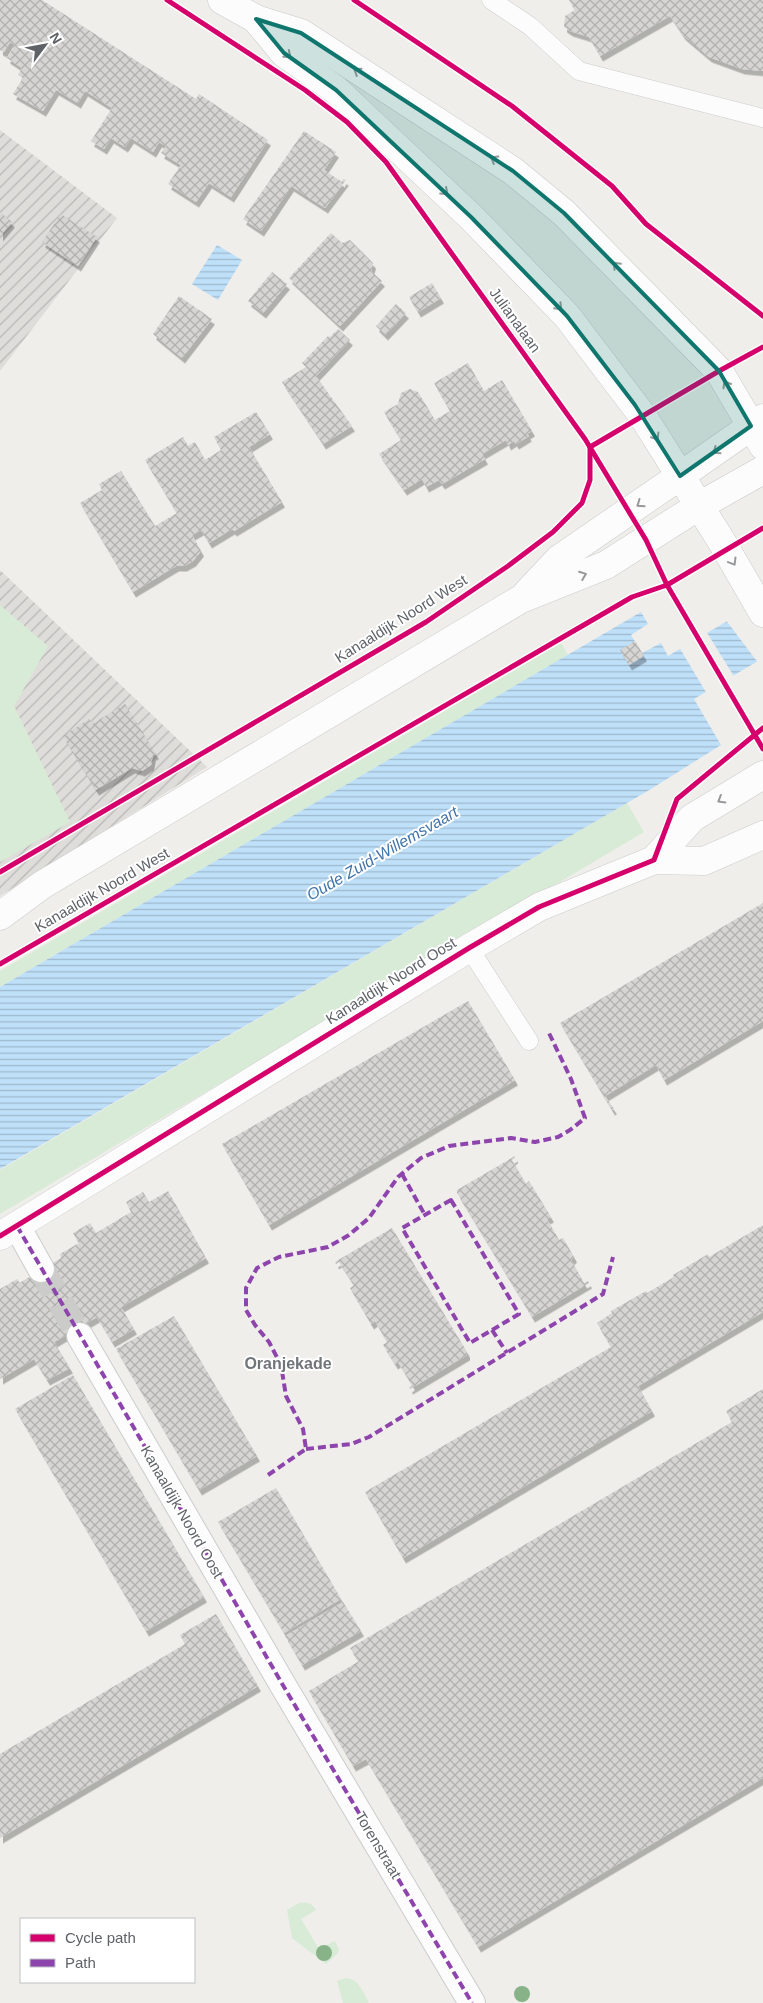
<svg xmlns="http://www.w3.org/2000/svg" width="763" height="2003" viewBox="0 0 763 2003" font-family="Helvetica,sans-serif">
<style>
.industrial{fill:url(#industrial-furrows)}
.green{fill:#d8ebd6}
.water{fill:url(#water-rules)}
.pier{fill:#efeeea}
.building{fill:url(#building-cross-hatch);filter:url(#shadow)}
.lines{fill:none;stroke-linecap:round;stroke-linejoin:round}
.pedestrian-tunnel{stroke:#cbcbca;stroke-width:26;stroke-dasharray:26 13;stroke-linecap:butt}
.service-casing{stroke:#cbcccc;stroke-width:19}
.pedestrian-casing{stroke:#cbcccc;stroke-width:28}
.minor-casing{stroke:#cbcccc;stroke-width:29}
.tertiary-casing{stroke:#cbcccc;stroke-width:29}
.secondary-casing{stroke:#cacacb;stroke-width:29}
.service{stroke:#fdfcfc;stroke-width:18}
.pedestrian{stroke:#fdfcfc;stroke-width:26}
.minor{stroke:#fdfcfc;stroke-width:28}
.tertiary{stroke:#fdfcfc;stroke-width:28}
.secondary{stroke:#fdfcfc;stroke-width:28}
.quiet{stroke:#8e44ad;stroke-width:4;stroke-dasharray:8 4;stroke-linecap:butt}
.cycleway-casing{stroke:#fff;stroke-width:8}
.cycleway{stroke:#d6006c;stroke-width:5}
.tree{fill:#88b388}
.oneway{stroke:#96999c}
.marked{fill:#0f766e;fill-opacity:0.2;stroke:#0f766e;stroke-width:4;stroke-linejoin:round}
.labels{text-anchor:middle;stroke-width:4;stroke-linejoin:round;paint-order:stroke}
.street-label{font-size:15px;fill:#5f6368;stroke:#fff}
.water-label{font-size:16px;font-style:italic;fill:#4174aa;stroke:#fff}
.neighbourhood-label{font-size:16px;font-weight:bold;fill:#70757a;stroke:#fff}
</style>
<defs>
<pattern id="industrial-furrows" width="10" height="10" patternUnits="userSpaceOnUse" patternTransform="scale(1.25)"><rect width="10" height="10" fill="#dfddda"/><path d="M-1 1l2-2M0 10L10 0M9 11l2-2" fill="none" stroke="#b8b7b5"/></pattern>
<pattern id="water-rules" width="6" height="5" patternUnits="userSpaceOnUse" patternTransform="scale(1.25)"><rect width="6" height="5" fill="#bfe0f9"/><path d="M0 2.5h6" fill="none" stroke="#9eb9cd"/></pattern>
<pattern id="building-cross-hatch" width="8" height="8" patternUnits="userSpaceOnUse" patternTransform="scale(1.25)"><rect width="8" height="8" fill="#d6d5d3"/><path d="M0 0l8 8M0 8l8-8" fill="none" stroke="#b1b0af"/></pattern>
<filter id="shadow"><feDropShadow dx="3" dy="5.5" stdDeviation="0" flood-color="#0004"/></filter>
</defs>
<rect width="100%" height="100%" fill="#efeeea"/>
<g class="industrial">
<path d="M0,130L117,218L0,371Z"/>
<path d="M0,570L207,767L0,896Z"/>
</g>
<g class="green">
<path d="M0,605L48,646L14,706L70,822L0,862Z"/>
<path d="M561,643L568,655L0,987V971Z"/>
<path d="M627,803L644,832L0,1214V1170Z"/>
<path d="M299,1903C307,1902 312,1903 316,1910L301,1919L319,1949L335,1941L339,1950L337,1954L326,1964L292,1938L287,1910Z"/>
<path d="M346,1978C358,1978 364,1993 369,2003H343L337,1981Z"/>
</g>
<g class="water">
<path d="M217,245L242,260L218,300L192,284Z"/>
<path d="M763,600V658L694,699L721,745L651,789L0,1169V987L641,612L648,624L631,635L642,653L661,643L668,656Z"/>
</g>
<g class="pier">
<path d="M763,598V661L759,664L725,619Z"/>
<path d="M706,631L735,678L707,694L679,647Z"/>
</g>
<g class="building">
<path d="M0,0H42L196,99L199,94L268,140L231,197L209,183L196,202L168,184L181,165L161,153L166,146L159,142L153,152L131,138L125,147L111,138L104,149L91,141L112,108L85,91L78,103L56,90L43,111L13,94L23,78L18,75L22,68L7,58L15,45L10,42L4,52L0,50Z"/>
<path d="M569,0H763V71L742,69L709,57L683,35L670,16L600,56L589,37L570,31L564,27L565,16L575,10Z"/>
<path d="M304,131L336,152L324,170L342,182L343,179L346,180L325,208L291,186L261,231L243,219Z"/>
<path d="M0,212L12,222L0,236Z"/>
<path d="M61,214L97,237L78,266L42,242Z"/>
<path d="M331,233L342,243L350,240L373,263L371,271L382,281L340,326L289,278Z"/>
<path d="M272,272L287,284L263,313L248,301Z"/>
<path d="M432,283L441,298L418,312L409,297Z"/>
<path d="M179,296L212,319L182,358L153,334Z"/>
<path d="M396,304L406,313L385,335L376,326Z"/>
<path d="M338,329L350,340L316,376L352,426L323,444L282,382L306,367L302,363L328,336L330,337Z"/>
<path d="M468,363L484,391L502,380L532,431L527,434L529,436L516,444L514,441L508,445L506,440L482,454L485,459L442,484L439,480L426,487L422,479L404,490L379,454L401,440L384,412L398,404L401,393L410,389L418,392L435,420L450,411L434,383Z"/>
<path d="M256,412L270,434L249,447L282,502L234,531L232,529L209,543L201,530L192,535L201,551L193,561L184,566H176L133,592L80,503L102,490L99,484L121,471L155,526L177,513L145,460L183,437L188,446L195,442L205,460L221,450L214,437Z"/>
<path d="M635,641L644,656L629,665L620,650Z"/>
<path d="M125,704L156,754L153,755L151,765L142,771L132,768L96,790L63,736L89,719L92,724Z"/>
<path d="M763,903V1021L664,1080L656,1065L605,1096L614,1109L612,1110L560,1023Z"/>
<path d="M468,1001L515,1080L269,1225L222,1144Z"/>
<path d="M515,1156V1158L512,1160L526,1184L529,1181L551,1217L547,1219L559,1240L563,1238L574,1257L571,1260L584,1283L588,1281L589,1283L532,1317L457,1193V1190Z"/>
<path d="M168,1191L206,1258L121,1307L134,1329L112,1342L97,1317L54,1342L70,1368L47,1380L34,1359L0,1379V1289L17,1279L19,1282H21L61,1258L60,1254L79,1243L73,1233L90,1223L96,1233L131,1212L126,1202L143,1192L149,1202Z"/>
<path d="M763,1225V1312L638,1386L652,1411L403,1558L365,1492L611,1347L597,1323L612,1313L611,1311L646,1291L647,1293L674,1277L673,1275L708,1254L709,1257Z"/>
<path d="M392,1228L467,1352V1355L410,1389L409,1387L412,1385L398,1362L395,1364L383,1345L387,1342L375,1321L371,1324L350,1288L354,1285L339,1262L336,1264L335,1262Z"/>
<path d="M174,1316L257,1456L199,1490L116,1349Z"/>
<path d="M73,1375L204,1597L146,1631L15,1409Z"/>
<path d="M763,1389V1778L478,1947L366,1759L353,1766L309,1691L359,1661L350,1648L732,1422L726,1411Z"/>
<path d="M276,1488L341,1599L284,1633L218,1522Z"/>
<path d="M343,1602L361,1631L302,1665L285,1636Z"/>
<path d="M216,1614L258,1686L0,1838V1754L185,1644L180,1635Z"/>
</g>
<g class="lines">
<path class="pedestrian-tunnel" d="M41,1269L80,1336"/>
<g class="service-casing">
<g id="service">
<path d="M491,0L530,26L579,71L763,118"/>
<path d="M469,948L529,1041"/>
</g>
</g>
<g class="pedestrian-casing">
<g id="pedestrian">
<path d="M17,1226L41,1269"/>
<path d="M80,1336L284,1687L472,2003"/>
</g>
</g>
<g class="minor-casing">
<g id="minor">
<path d="M654,860L692,818L763,775"/>
<path d="M0,1236L469,948L539,907L654,860L704,861L763,835"/>
</g>
</g>
<g class="tertiary-casing">
<g id="tertiary">
<path d="M527,593L559,559L680,476"/>
<path d="M0,916L42,885L521,599L606,565L699,506"/>
</g>
</g>
<g class="secondary-casing">
<g id="secondary">
<path d="M222,0L256,19L301,33L513,171L564,213L719,371L763,446"/>
<path d="M256,19L284,53L336,90L471,217L567,316L642,415L722,542L763,613"/>
<path d="M680,476L763,418"/>
<path d="M699,506L763,470"/>
</g>
</g>
<use href="#service" class="service"/>
<use href="#pedestrian" class="pedestrian"/>
<use href="#minor" class="minor"/>
<use href="#tertiary" class="tertiary"/>
<use href="#secondary" class="secondary"/>
<g class="quiet">
<path d="M402,1174L425,1215"/>
<path d="M451,1200L519,1314L470,1343L402,1228Z"/>
<path d="M17,1226L284,1687L472,2003"/>
<path d="M492,1330L507,1353"/>
<path d="M306,1449L351,1444L369,1437L603,1294L613,1257"/>
<path d="M268,1475L306,1449L303,1429L286,1396L281,1365L269,1342L255,1325L246,1310V1288L257,1268L279,1257L328,1247L349,1235L369,1218L398,1177L421,1158L449,1146L511,1138L535,1142L558,1137L570,1130L585,1118L571,1079L548,1031"/>
</g>
<g class="cycleway-casing">
<g id="cycleway">
<path d="M167,0L305,90L347,122L386,162L585,439L646,540L667,585L763,749"/>
<path d="M354,0L512,106L612,186L646,224L763,316"/>
<path d="M590,447L719,371L763,347"/>
<path d="M0,872L426,622L508,566L553,532L582,503L590,480V447"/>
<path d="M0,964C210,840 421,718 632,597L667,585L763,528"/>
<path d="M0,1236L469,948L539,907L654,860L677,799L763,728"/>
</g>
</g>
<use href="#cycleway" class="cycleway"/>
</g>
<g class="tree">
<circle cx="324" cy="1953" r="8"/>
<circle cx="522" cy="1994" r="8"/>
</g>
<defs><path id="oneway-chevron" d="M-2-3.5L2.5 0L-2 3.5" fill="none" stroke-width="1.6" stroke-linecap="round" stroke-linejoin="round" transform="scale(1.25)"/></defs>
<g class="oneway">
<use href="#oneway-chevron" transform="translate(288 55) rotate(39)"/>
<use href="#oneway-chevron" transform="translate(357 71) rotate(-147)"/>
<use href="#oneway-chevron" transform="translate(494 159) rotate(-148)"/>
<use href="#oneway-chevron" transform="translate(445 192) rotate(43)"/>
<use href="#oneway-chevron" transform="translate(616 265) rotate(-134)"/>
<use href="#oneway-chevron" transform="translate(559 307) rotate(46)"/>
<use href="#oneway-chevron" transform="translate(726 384) rotate(-120)"/>
<use href="#oneway-chevron" transform="translate(656 437) rotate(58)"/>
<use href="#oneway-chevron" transform="translate(716 451) rotate(145)"/>
<use href="#oneway-chevron" transform="translate(640 504) rotate(145)"/>
<use href="#oneway-chevron" transform="translate(733 562) rotate(59)"/>
<use href="#oneway-chevron" transform="translate(583 575) rotate(-21)"/>
<use href="#oneway-chevron" transform="translate(721 800) rotate(149)"/>
</g>
<path class="marked" d="M256,19L301,33L513,171L564,213L719,371L751,426L680,476L635,405L567,316L471,217L336,90L284,53Z"/>
<g class="labels">
<g class="street-label">
<text transform="translate(515 320) rotate(54)" y="5">Julianalaan</text>
<text transform="translate(401 619) rotate(-32)" y="5">Kanaaldijk Noord West</text>
<text transform="translate(102 890) rotate(-30)" y="5">Kanaaldijk Noord West</text>
<text transform="translate(391 981) rotate(-32)" y="5">Kanaaldijk Noord Oost</text>
<text transform="translate(182 1512) rotate(60)" y="5">Kanaaldijk Noord Oost</text>
<text transform="translate(378 1845) rotate(59)" y="5">Torenstraat</text>
</g>
<g class="water-label">
<text transform="translate(382 853) rotate(-30)" y="6">Oude Zuid-Willemsvaart</text>
</g>
<g class="neighbourhood-label">
<text x="288" y="1369">Oranjekade</text>
</g>
</g>
<rect x="20" y="1918" width="175" height="65" fill="#ffffff" stroke="#bfc1c3"/>
<rect x="30" y="1934" width="25" height="8" fill="#d6006c" stroke="#bfc1c3"/>
<text x="65" y="1943" font-size="15" fill="#5f6368">Cycle path</text>
<rect x="30" y="1959" width="25" height="8" fill="#8e44ad" stroke="#bfc1c3"/>
<text x="65" y="1968" font-size="15" fill="#5f6368">Path</text>
<g transform="translate(45 45) rotate(58)" stroke="#ffffff" stroke-width="4" paint-order="stroke">
<path d="M0-4L9 19L0 12L-9 19Z" fill="#5f6368"/>
<text y="-8" font-size="14" font-weight="bold" text-anchor="middle" fill="#5f6368">N</text>
</g>
</svg>
